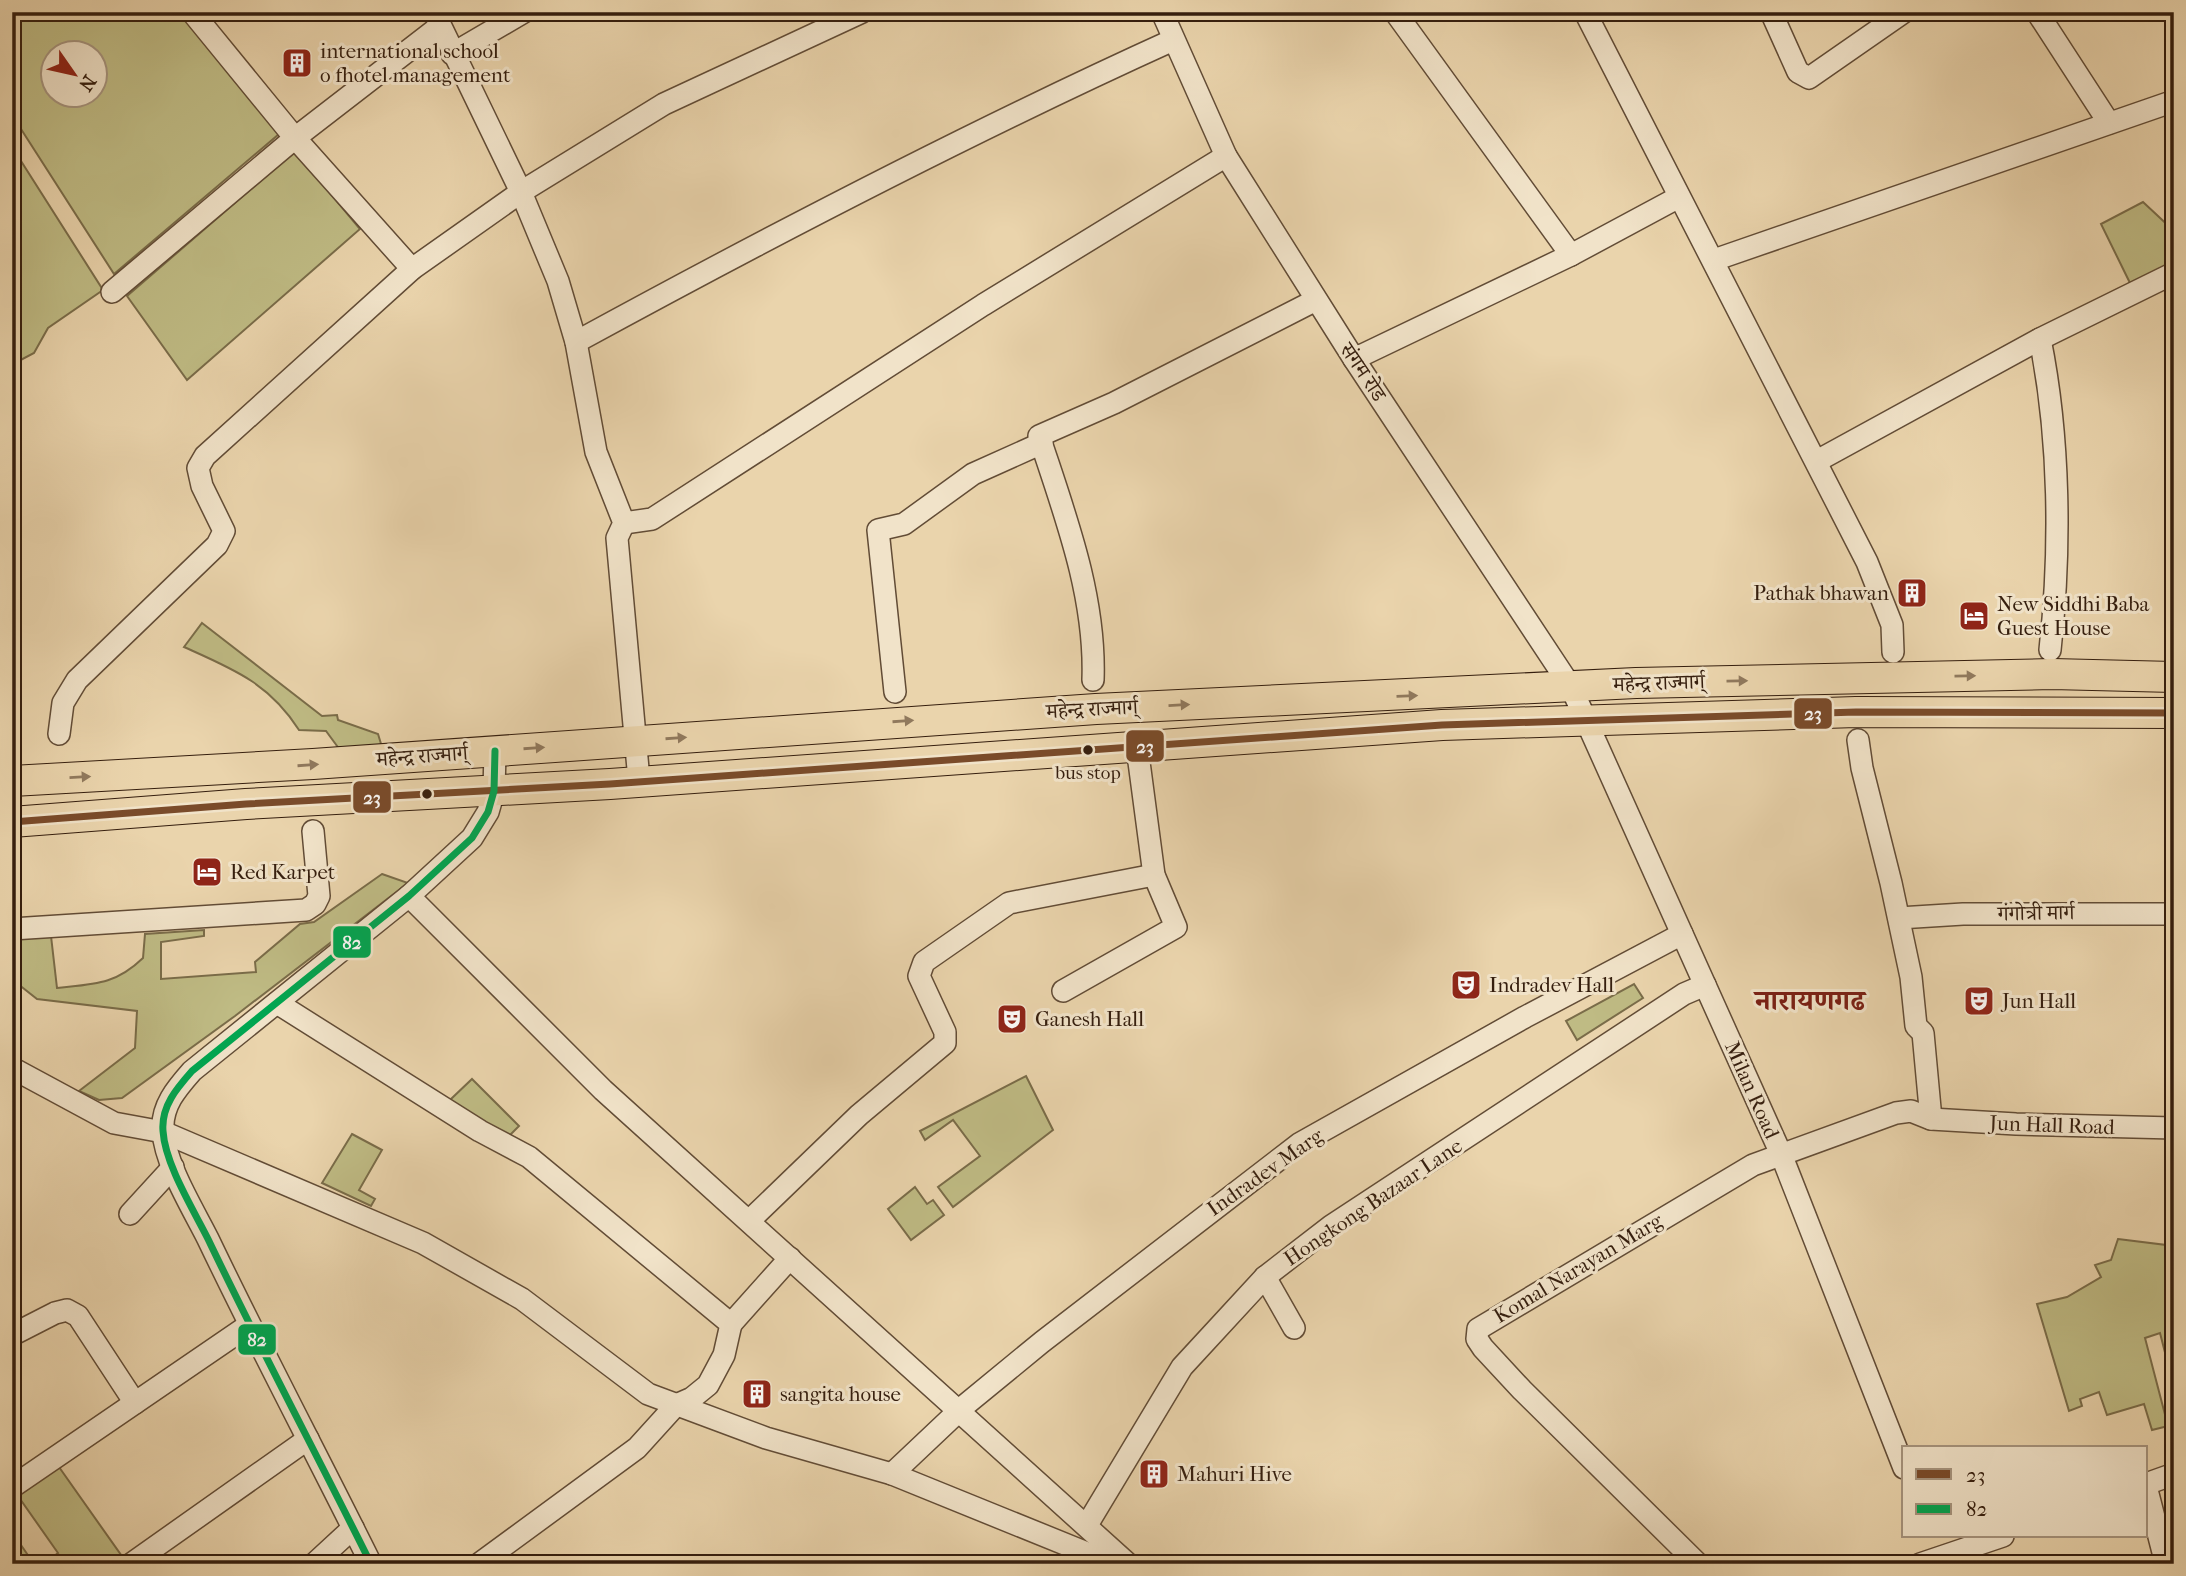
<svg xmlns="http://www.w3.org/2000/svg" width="2186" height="1576" viewBox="0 0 2186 1576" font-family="'IM FELL French Canon','Noto Serif Devanagari',serif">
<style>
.green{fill:#bfbb84;stroke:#7a6c49;stroke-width:2;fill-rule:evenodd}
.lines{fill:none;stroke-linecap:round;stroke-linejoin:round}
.minor-casing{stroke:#624c36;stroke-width:24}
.highway-casing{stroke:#351e0e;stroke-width:32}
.minor{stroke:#f1e3c9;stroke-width:21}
.highway{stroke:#ead4ac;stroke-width:30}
.bus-1-casing{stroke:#f1e3c9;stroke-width:12}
.bus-2-casing{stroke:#f1e3c9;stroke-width:12}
.bus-1{stroke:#7a4b2a;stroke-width:7}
.bus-2{stroke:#00a651;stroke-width:7}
.oneway{fill:#90795d}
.bus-dot{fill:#351e0e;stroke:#f1e3c9;stroke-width:2.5}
.labels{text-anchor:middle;stroke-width:6;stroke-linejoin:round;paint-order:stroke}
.bus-label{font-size:19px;fill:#351e0e;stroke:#f1e3c9}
.poi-label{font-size:21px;fill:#351e0e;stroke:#f1e3c9;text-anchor:start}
.street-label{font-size:21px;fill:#351e0e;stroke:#f1e3c9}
.district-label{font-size:28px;font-weight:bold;fill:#7a1f14;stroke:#f1e3c9}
.line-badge{stroke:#f1e3c9;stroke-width:2.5}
.badge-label{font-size:19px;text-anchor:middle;font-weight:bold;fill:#fff}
</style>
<rect width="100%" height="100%" fill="#ead4ac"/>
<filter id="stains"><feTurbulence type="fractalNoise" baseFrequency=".00286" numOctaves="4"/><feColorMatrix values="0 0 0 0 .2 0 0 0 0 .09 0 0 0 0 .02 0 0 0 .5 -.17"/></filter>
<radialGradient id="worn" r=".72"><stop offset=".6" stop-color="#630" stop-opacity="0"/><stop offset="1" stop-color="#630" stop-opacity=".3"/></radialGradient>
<g class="green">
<path d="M12,12H182L279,134L114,274L12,115ZM52,52H94V94H52Z"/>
<path d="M14,150L103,290L48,328L34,353L15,363Z"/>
<path d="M295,151L360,229L187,380L127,296Z"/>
<path d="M2143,202L2174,231V261L2131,285L2101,224Z"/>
<path d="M202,623L322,716L337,715L338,720L378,734L382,747L340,750L326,731L299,730C269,683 233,669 184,647Z"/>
<path d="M382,874L408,883L235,1016L122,1098L99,1100L79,1091L135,1048L137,1011L37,999L18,984L12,938L51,936L57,988C94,984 115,985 143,958L145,934L204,930V936L161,942V979L256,972L255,962L300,924L314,922Z"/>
<path d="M1634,984L1643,998L1577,1040L1566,1021Z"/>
<path d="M1026,1076L1053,1130L953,1207L938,1187L980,1156L953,1120L925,1140L920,1131Z"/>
<path d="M472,1079L519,1126L510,1135L480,1122L450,1100Z"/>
<path d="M352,1134L382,1150L359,1190L375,1199L371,1206L322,1183Z"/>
<path d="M915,1187L927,1204L933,1200L944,1215L911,1240L888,1209Z"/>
<path d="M2118,1239L2174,1246V1370L2170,1372L2160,1333L2145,1338L2168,1426L2152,1430L2144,1404L2107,1415L2099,1392L2080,1399L2082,1406L2069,1411L2037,1304L2067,1297L2101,1277L2095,1265L2111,1260Z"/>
<path d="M59,1467L126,1562L124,1564H44L58,1553L18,1496Z"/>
<path d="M12,1532L34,1564H12Z"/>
</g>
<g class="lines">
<g class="minor-casing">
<g id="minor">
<path d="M192,12L295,138L412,269"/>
<path d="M434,12L521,192L558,281L576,342L596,452L624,523L617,538L639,780"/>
<path d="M1162,12L1226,156L1354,359L1571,687L1781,1154L1904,1468"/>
<path d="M1395,12L1571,255"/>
<path d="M1585,12L1867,562L1892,625L1893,652"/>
<path d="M1771,12L1798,72L1809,78L1904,12"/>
<path d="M2037,12L2109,123"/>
<path d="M452,54L524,12"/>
<path d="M1714,260L2174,101"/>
<path d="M112,292L295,138L440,26"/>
<path d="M2040,339C2060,438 2061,550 2050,650"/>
<path d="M576,342C772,235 970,132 1173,40"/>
<path d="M1354,359L1571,255L1679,197"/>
<path d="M1817,461L2040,339L2174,273"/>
<path d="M624,523L652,519L983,305L1226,156"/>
<path d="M1093,680C1096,596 1065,515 1039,436L1114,403L1316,300"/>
<path d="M895,692L878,530L904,524L973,474L1042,443"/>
<path d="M59,734L63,703L77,680L217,545L224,531L202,486L198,468L205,456L412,269L521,192L664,104L862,12"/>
<path d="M1858,740L1862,768L1891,883L1911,977L1916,1026L1923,1033L1931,1119"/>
<path d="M409,896L603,1090L1128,1564"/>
<path d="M1899,918L1963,914H2174"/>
<path d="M12,929L306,910L315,904L319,896L313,831"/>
<path d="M1063,991L1176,927L1154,875L1137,747"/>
<path d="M277,1003L480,1131L529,1157L731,1324L724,1355L708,1385L692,1398L676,1405L637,1448L479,1564"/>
<path d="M12,1068L114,1123L163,1132L423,1243L522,1299L648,1394L766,1438L892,1474L1114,1564"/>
<path d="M130,1214L173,1167"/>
<path d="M749,1221L859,1115L945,1043V1032L919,976L924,962L1009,903L1154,875"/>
<path d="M1265,1277L1294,1328"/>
<path d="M731,1324L790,1258"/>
<path d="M12,1335L55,1313L67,1310L78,1316L135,1403"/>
<path d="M892,1474L964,1406L1042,1342L1299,1144L1525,1017L1682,934"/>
<path d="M2146,1484L2174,1474"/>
<path d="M2146,1486L2166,1564"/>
<path d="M12,1487L249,1325"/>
<path d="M1087,1525L1182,1367L1265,1277L1331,1226L1684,994L1705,985"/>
<path d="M131,1564L308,1439"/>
<path d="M314,1564L353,1528"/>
<path d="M371,1564C317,1455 260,1348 208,1239C193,1209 165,1164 163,1131C161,1106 177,1088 192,1071L409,896L472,838L488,812L494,791L495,751"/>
<path d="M1698,1564L1522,1390L1483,1348L1477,1339L1478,1329L1753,1165L1896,1113L1911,1111L1931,1119L2016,1124L2174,1128"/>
<path d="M1920,1564L2003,1536"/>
</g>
</g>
<g class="highway-casing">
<g id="highway">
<path d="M12,781L313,764L1096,709L1636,683L2052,674L2174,677"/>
<path d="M12,822L246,804L610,784L1442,725L1856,712L2174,713"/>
</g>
</g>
<use href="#minor" class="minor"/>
<use href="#highway" class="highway"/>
<g class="bus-1-casing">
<path id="bus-1" d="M12,822L246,804L610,784L1442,725L1856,712L2174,713"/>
</g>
<g class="bus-2-casing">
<path id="bus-2" d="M371,1564C317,1455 260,1348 208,1239C193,1209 165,1164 163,1131C161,1106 177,1088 192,1071L409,896L472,838L488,812L494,791L495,751"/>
</g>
<use href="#bus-1" class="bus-1"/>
<use href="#bus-2" class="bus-2"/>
</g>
<defs><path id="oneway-solid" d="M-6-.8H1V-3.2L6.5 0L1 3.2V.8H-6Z" transform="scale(1.75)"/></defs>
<g class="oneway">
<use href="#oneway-solid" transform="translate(1965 676) rotate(-1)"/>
<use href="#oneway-solid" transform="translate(1737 681) rotate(-1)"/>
<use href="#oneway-solid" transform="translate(1407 696) rotate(-2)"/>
<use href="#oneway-solid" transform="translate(1179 705) rotate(-3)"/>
<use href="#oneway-solid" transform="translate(903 721) rotate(-4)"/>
<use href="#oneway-solid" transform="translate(676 738) rotate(-4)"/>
<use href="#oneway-solid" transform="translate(534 748) rotate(-4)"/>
<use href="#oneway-solid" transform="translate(308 765) rotate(-4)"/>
<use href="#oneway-solid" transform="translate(80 777) rotate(-3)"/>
</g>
<defs>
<g id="building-square" transform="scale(1.575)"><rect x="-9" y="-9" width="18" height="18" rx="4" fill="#8f2418" stroke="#f1e3c9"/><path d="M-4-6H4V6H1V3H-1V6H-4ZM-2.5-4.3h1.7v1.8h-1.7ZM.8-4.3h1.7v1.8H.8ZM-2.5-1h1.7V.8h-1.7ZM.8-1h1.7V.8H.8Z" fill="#fff"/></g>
<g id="hotel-square" transform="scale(1.575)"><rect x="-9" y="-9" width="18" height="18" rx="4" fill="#8f2418" stroke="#f1e3c9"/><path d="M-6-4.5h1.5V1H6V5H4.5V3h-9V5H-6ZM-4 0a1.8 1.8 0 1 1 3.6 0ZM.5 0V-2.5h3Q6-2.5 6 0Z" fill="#fff"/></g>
<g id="theatre-square" transform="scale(1.575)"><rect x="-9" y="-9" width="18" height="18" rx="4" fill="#8f2418" stroke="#f1e3c9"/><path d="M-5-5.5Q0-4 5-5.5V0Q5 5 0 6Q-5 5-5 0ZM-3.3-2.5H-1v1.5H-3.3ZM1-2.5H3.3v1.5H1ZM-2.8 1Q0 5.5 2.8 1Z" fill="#fff"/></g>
</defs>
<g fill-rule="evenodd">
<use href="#building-square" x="297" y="63"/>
<use href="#building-square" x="1912" y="593"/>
<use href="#hotel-square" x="1974" y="616"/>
<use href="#hotel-square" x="207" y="872"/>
<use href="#theatre-square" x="1466" y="985"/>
<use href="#theatre-square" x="1979" y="1001"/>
<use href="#theatre-square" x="1012" y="1019"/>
<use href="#building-square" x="757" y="1394"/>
<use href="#building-square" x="1154" y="1474"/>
</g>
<g class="bus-dot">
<circle cx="1088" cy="750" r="6"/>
<circle cx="427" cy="794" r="6"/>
</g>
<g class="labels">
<g class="bus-label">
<text x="1088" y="779">bus stop</text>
</g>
<g class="poi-label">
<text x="320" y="58">international school<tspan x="320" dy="24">o fhotel management</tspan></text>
<text x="1889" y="600" text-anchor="end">Pathak bhawan</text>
<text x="1997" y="611">New Siddhi Baba<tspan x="1997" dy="24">Guest House</tspan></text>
<text x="230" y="879">Red Karpet</text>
<text x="1489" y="992">Indradev Hall</text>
<text x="2002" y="1008">Jun Hall</text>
<text x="1035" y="1026">Ganesh Hall</text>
<text x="780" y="1401">sangita house</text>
<text x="1177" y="1481">Mahuri Hive</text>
</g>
<g class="street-label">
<text transform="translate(1363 372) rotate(56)" y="7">संगम रोड</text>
<text transform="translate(1659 683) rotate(-2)" y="7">महेन्द्र राज्मार्ग्</text>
<text transform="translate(1092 709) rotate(-3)" y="7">महेन्द्र राज्मार्ग्</text>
<text transform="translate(422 756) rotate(-4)" y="7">महेन्द्र राज्मार्ग्</text>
<text transform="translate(2036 913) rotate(-1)" y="7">गंगोत्री मार्ग</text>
<text transform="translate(1752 1090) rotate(66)" y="7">Milan Road</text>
<text transform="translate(2052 1125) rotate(2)" y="7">Jun Hall Road</text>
<text transform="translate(1265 1172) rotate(-35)" y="7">Indradev Marg</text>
<text transform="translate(1373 1202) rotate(-34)" y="7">Hongkong Bazaar Lane</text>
<text transform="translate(1578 1268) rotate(-31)" y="7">Komal Narayan Marg</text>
</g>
<g class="district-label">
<text x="1810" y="1010">नारायणगढ</text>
</g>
</g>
<g class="line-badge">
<rect x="1793" y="697" width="40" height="33" rx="7" fill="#7a4b2a"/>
<rect x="1125" y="729" width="40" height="34" rx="7" fill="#7a4b2a"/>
<rect x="352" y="780" width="40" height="34" rx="7" fill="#7a4b2a"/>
<rect x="332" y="925" width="40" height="34" rx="7" fill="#00a651"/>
<rect x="237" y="1323" width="40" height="33" rx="7" fill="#00a651"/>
</g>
<g class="badge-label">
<text x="1813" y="720">23</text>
<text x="1145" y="753">23</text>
<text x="372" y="804">23</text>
<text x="352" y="949">82</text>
<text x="257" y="1346">82</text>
</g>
<rect width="2186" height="1576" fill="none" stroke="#ead4ac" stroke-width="42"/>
<rect x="14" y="14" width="2158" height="1548" fill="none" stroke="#351e0e" stroke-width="3.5"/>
<rect x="21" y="21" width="2144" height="1534" fill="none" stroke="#351e0e" stroke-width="2"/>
<rect x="1902" y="1446" width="245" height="91" fill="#f1e3c9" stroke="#a6947e" stroke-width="2"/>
<rect x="1916" y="1469" width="35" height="10" fill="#7a4b2a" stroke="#a6947e" stroke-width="2"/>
<text x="1966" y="1482" font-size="21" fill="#351e0e">23</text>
<rect x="1916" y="1504" width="35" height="10" fill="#00a651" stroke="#a6947e" stroke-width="2"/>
<text x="1966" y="1516" font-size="21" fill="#351e0e">82</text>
<g transform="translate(74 74) rotate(124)"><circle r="33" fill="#f1e3c9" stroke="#a6947e" stroke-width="2"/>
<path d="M0-5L12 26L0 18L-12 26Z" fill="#8f2418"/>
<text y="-10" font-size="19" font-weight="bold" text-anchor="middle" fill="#351e0e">N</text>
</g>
<rect width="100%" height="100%" filter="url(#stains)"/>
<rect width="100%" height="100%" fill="url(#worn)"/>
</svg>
